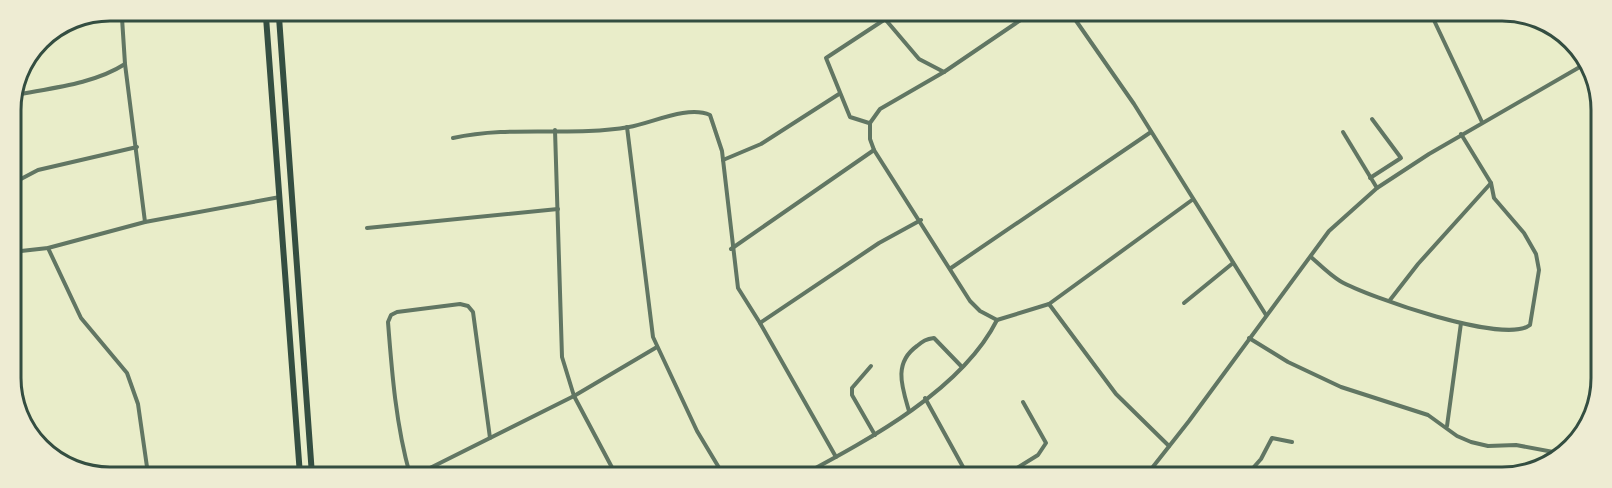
<svg xmlns="http://www.w3.org/2000/svg" width="1612" height="488" viewBox="0 0 1612 488" font-family="'Fira Sans Condensed',sans-serif">
<style>
.lines{fill:none;stroke-linecap:round;stroke-linejoin:round}
.minor{stroke:#617663;stroke-width:4}
.trunk{stroke:#344e41;stroke-width:6}
.rim{fill:none;stroke:#344e41;stroke-width:3}
</style>
<rect width="100%" height="100%" fill="#e9edc9"/>
<g class="lines">
<g class="minor">
<path d="M1431,14L1482,122"/>
<path d="M1028,15L944,72L880,109L870,123V139L874,150L970,301L980,311L997,320L1049,304L1192,200"/>
<path d="M1072,15L1134,104L1266,315"/>
<path d="M122,18L125,64L145,222"/>
<path d="M885,19L919,59L944,72"/>
<path d="M15,95C51,88 94,84 125,64"/>
<path d="M869,123L850,117L826,58L890,16"/>
<path d="M627,127L653,337L697,431L724,476"/>
<path d="M555,130L562,357L574,396L616,475"/>
<path d="M1343,132L1377,188"/>
<path d="M453,138C512,125 572,137 629,127C652,123 688,105 710,115L722,151L738,288L760,323L836,457"/>
<path d="M723,160L761,144L839,94"/>
<path d="M1370,178L1401,158L1372,119"/>
<path d="M11,180H19L38,170L137,147"/>
<path d="M367,228L558,209"/>
<path d="M48,248L81,318L127,373L138,404L148,474"/>
<path d="M731,249L874,150"/>
<path d="M12,252L48,248L145,222L280,197"/>
<path d="M1311,257C1320,265 1330,275 1340,281C1368,297 1505,345 1530,325L1539,270L1536,254L1524,233L1494,198L1491,183L1461,134"/>
<path d="M951,268L1151,132"/>
<path d="M1390,300L1418,264L1491,183"/>
<path d="M1184,303L1233,263"/>
<path d="M1049,304L1116,394L1169,446"/>
<path d="M760,323L879,243L921,220"/>
<path d="M1249,338L1288,362L1341,387L1428,415L1457,436L1471,442L1488,446L1516,445L1564,454"/>
<path d="M871,366L852,388V395L875,435"/>
<path d="M925,398L968,476"/>
<path d="M909,411C902,387 893,363 917,346C923,341 926,339 934,338L962,367"/>
<path d="M1447,426L1461,323"/>
<path d="M1018,468L1023,476"/>
<path d="M410,475C396,425 392,374 388,322L391,315L397,312L460,304L468,306L473,312L490,438"/>
<path d="M416,475L574,396L657,347"/>
<path d="M801,476C868,440 962,390 997,320"/>
<path d="M1004,476L1038,455L1046,443L1023,402"/>
<path d="M1141,476L1152,468L1189,421L1329,231L1377,188L1429,154L1585,64"/>
<path d="M1245,477L1261,459L1272,438L1292,442"/>
</g>
<g class="trunk">
<path d="M266,17L300,475"/>
<path d="M279,17L312,475"/>
</g>
</g>
<path d="M0 0H1612V488H0ZM110 21H1502A89 89 0 0 1 1591 110V378A89 89 0 0 1 1502 467H110A89 89 0 0 1 21 378V110A89 89 0 0 1 110 21Z" fill="#eeecd3" fill-rule="evenodd"/>
<path class="rim" d="M110 21H1502A89 89 0 0 1 1591 110V378A89 89 0 0 1 1502 467H110A89 89 0 0 1 21 378V110A89 89 0 0 1 110 21Z"/>
</svg>
